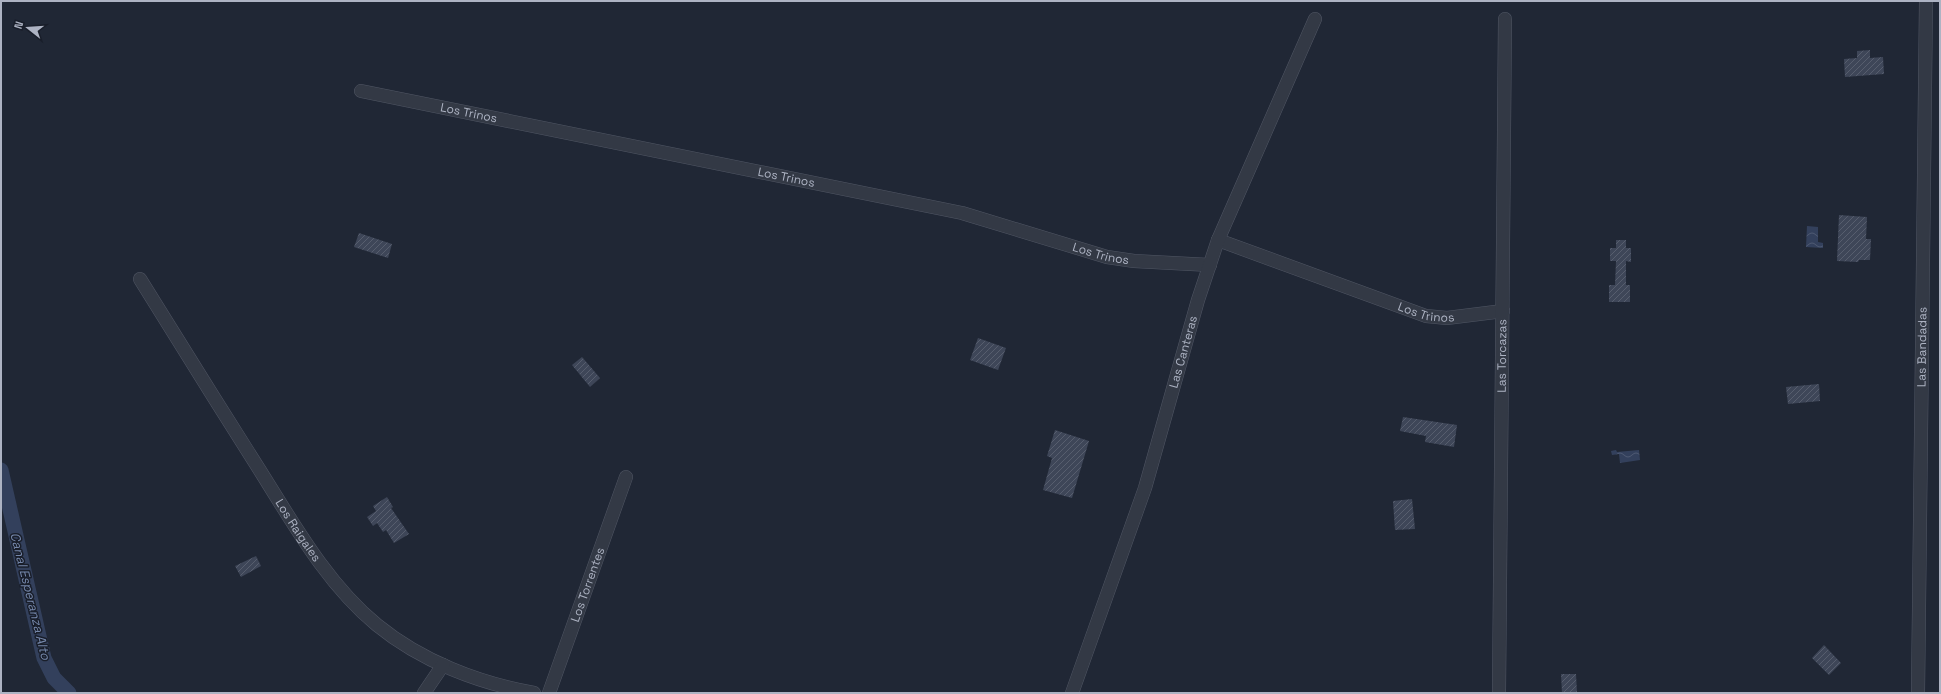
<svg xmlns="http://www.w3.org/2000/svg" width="1941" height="694" viewBox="0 0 1941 694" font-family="'Space Grotesk',sans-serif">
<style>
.water{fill:url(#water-waves)}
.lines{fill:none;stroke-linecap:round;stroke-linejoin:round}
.canal{stroke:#33405c;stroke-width:15}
.building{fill:url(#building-hatch)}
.minor-casing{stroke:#505664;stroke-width:14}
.minor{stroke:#333945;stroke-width:13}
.labels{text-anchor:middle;stroke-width:3;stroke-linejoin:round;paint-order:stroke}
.street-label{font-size:12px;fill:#adb3c3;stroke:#191e2a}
.water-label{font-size:13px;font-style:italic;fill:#7587aa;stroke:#191e2a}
</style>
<defs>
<pattern id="water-waves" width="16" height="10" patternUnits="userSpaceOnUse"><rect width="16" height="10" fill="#33405c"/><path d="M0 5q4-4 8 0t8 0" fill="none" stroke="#4e5972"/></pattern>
<pattern id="building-hatch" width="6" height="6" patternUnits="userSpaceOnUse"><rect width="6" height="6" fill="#3e4658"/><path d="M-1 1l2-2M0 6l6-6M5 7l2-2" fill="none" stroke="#575e6e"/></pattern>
</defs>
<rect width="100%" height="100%" fill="#202735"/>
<g class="water">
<path d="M1807,226L1818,227V242L1823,243V248L1806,247Z"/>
<path d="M1616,450L1617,452L1639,450L1640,460L1620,463L1619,454L1612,455L1611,451Z"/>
</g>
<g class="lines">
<path class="canal" d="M1,470L44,658L54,678L69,693"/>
</g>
<g class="building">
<path d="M1870,50V58L1883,57L1884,74L1845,77L1844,59L1857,58V51Z"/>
<path d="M1839,215L1867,217L1866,239H1871L1870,260H1859L1858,262L1837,261Z"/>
<path d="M359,233L392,244L388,258L354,247Z"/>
<path d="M1616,240H1626V248H1631V262L1626,261V285H1630V302H1609V285H1615L1616,261H1610V248H1616Z"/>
<path d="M978,338L1006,348L998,370L970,360Z"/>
<path d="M582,357L600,378L590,387L572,365Z"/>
<path d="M1819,384L1820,401L1788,404L1786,387Z"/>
<path d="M1403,417L1457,425L1454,447L1425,442L1426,436L1400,431Z"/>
<path d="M1055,430L1089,441L1072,498L1043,490L1052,458L1047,456Z"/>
<path d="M387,497L393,507L391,508L409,534L394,543L386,530L383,532L377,523L373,526L367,517L376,511L373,506Z"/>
<path d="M1412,499L1415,529L1395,530L1393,501Z"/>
<path d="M256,556L261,566L241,577L235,566Z"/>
<path d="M1824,645L1841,663L1829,675L1812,658Z"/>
<path d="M1561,674H1576L1577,693H1562Z"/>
</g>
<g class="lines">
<g class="minor-casing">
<g id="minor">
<path id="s1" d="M361,91L962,213L1107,257L1134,261L1210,265"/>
<path id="s2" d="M1218,240L1426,316L1447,318L1503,311"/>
<path id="s3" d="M140,279C179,342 219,406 259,469C293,523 327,584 377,625C421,661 478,683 534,693"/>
<path d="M424,693L443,665"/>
<path id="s4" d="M549,693L626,477"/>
<path id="s5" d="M1072,693L1145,488L1198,300L1218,240L1315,19"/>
<path id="s6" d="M1499,693L1505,19"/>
<path id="s7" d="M1918,693L1926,1"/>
</g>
</g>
<use href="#minor" class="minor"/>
</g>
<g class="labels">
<g class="street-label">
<text dy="4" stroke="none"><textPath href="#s1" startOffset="110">Los Trinos</textPath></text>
<text dy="4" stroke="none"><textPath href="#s1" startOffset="434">Los Trinos</textPath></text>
<text dy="4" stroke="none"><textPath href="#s1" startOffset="758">Los Trinos</textPath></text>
<text dy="4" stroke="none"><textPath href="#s2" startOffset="221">Los Trinos</textPath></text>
<text dy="4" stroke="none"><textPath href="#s7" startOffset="346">Las Bandadas</textPath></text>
<text dy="4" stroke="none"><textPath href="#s5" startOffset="359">Las Canteras</textPath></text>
<text dy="4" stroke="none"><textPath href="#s6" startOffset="337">Las Torcazas</textPath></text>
<text dy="4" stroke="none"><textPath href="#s3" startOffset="297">Los Raigales</textPath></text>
<text dy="4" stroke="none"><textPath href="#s4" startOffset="115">Los Torrentes</textPath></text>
</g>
<g class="water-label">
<text transform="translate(31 596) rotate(76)" y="5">Canal Esperanza Alto</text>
</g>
</g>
<rect width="1941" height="694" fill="none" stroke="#adb3c3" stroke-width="4"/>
<g transform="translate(28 28) rotate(287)" stroke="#191e2a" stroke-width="3" paint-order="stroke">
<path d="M0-3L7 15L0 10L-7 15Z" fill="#adb3c3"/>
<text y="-6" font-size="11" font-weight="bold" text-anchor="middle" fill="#adb3c3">N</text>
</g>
</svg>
